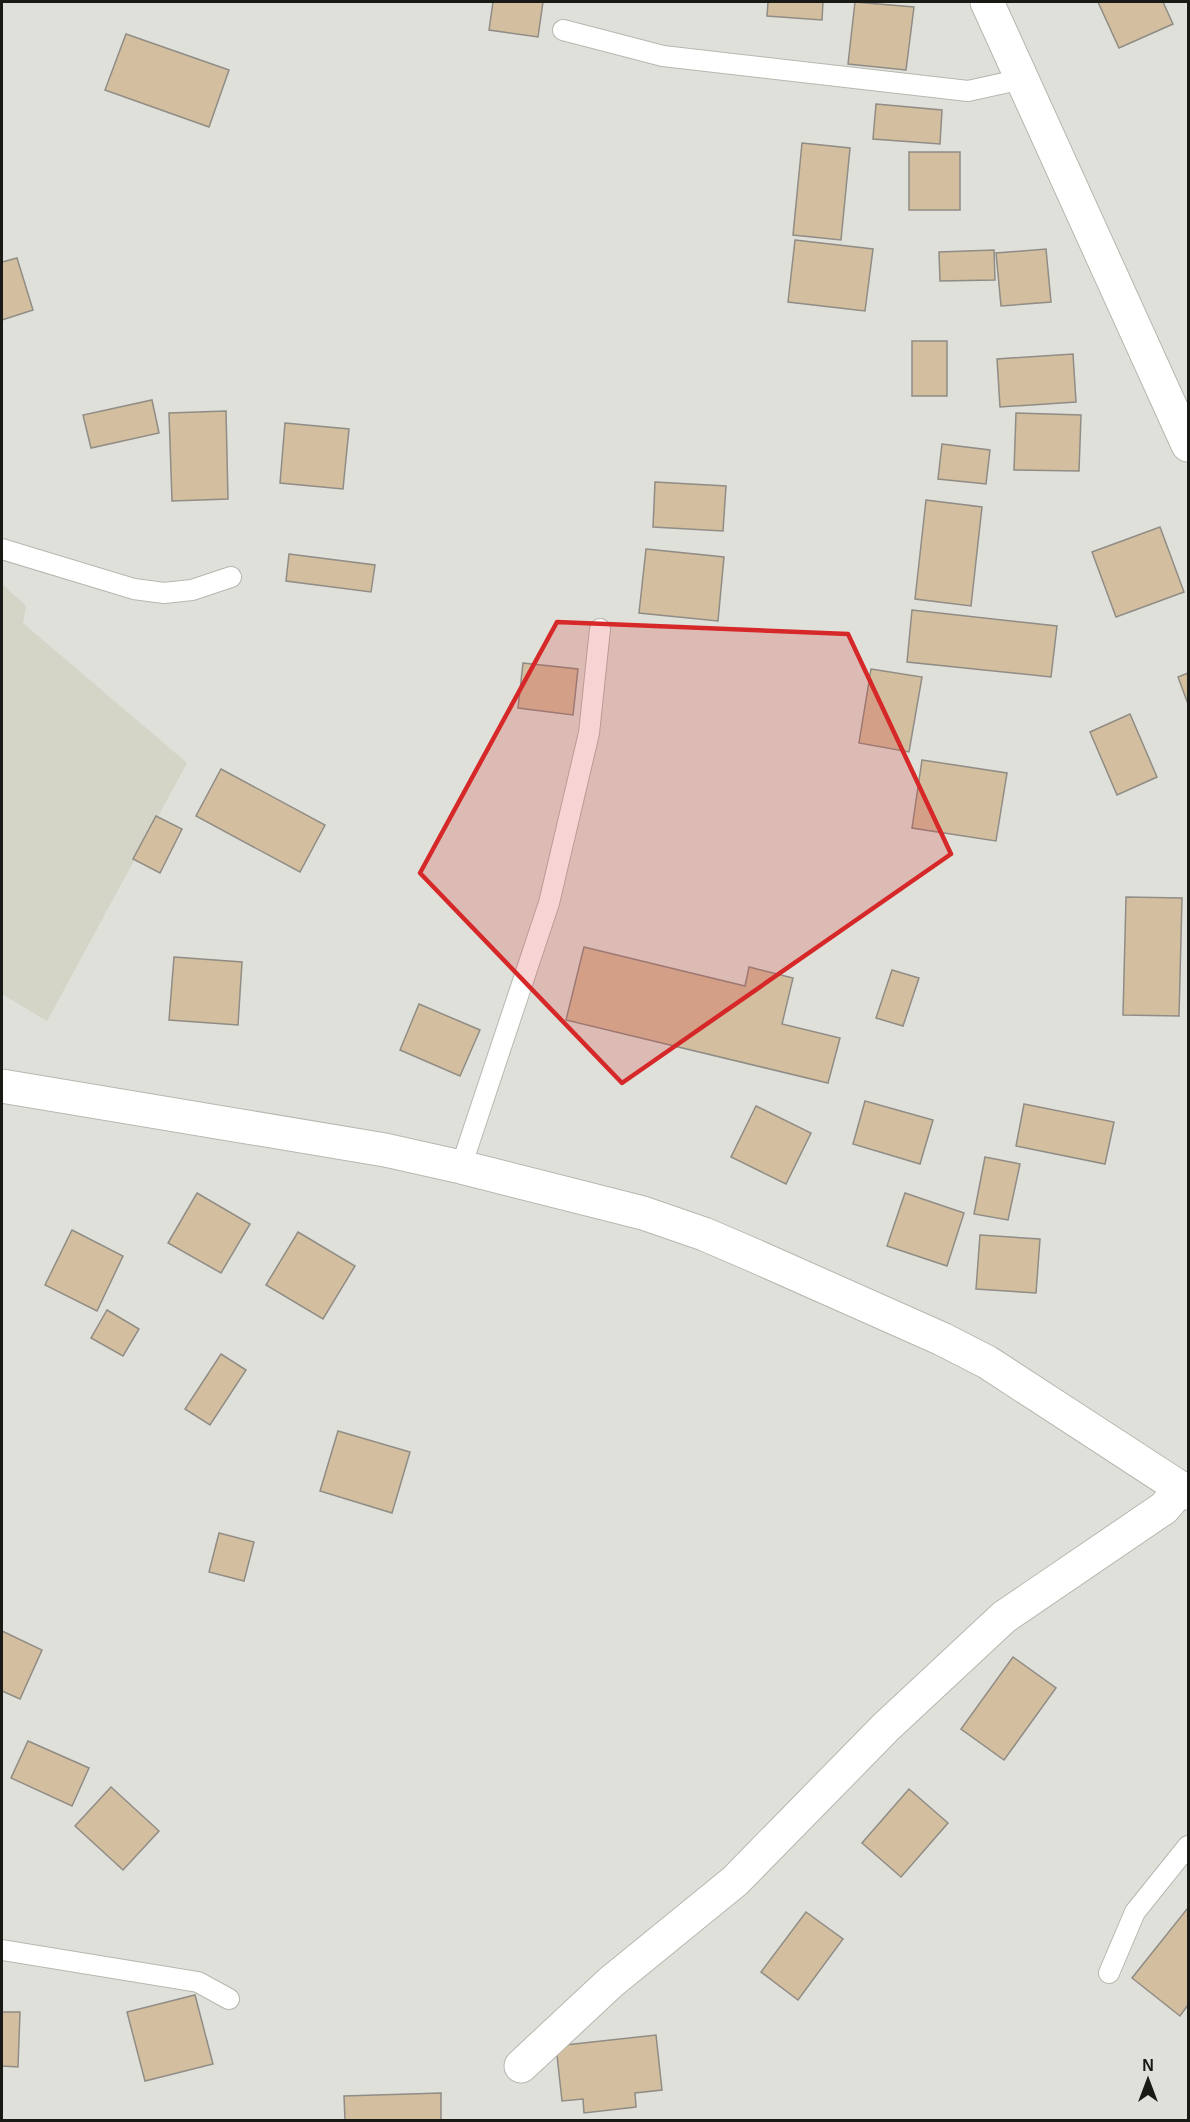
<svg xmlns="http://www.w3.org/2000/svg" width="1190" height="2122" viewBox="0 0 1190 2122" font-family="Arial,sans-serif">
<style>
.built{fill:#d4d5c7}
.building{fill:#d3bf9f;stroke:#908c86;stroke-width:1.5}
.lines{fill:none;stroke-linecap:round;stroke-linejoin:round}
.service-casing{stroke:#b7b7b0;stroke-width:22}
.minor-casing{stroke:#b7b7b0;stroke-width:35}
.tertiary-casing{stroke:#b7b7b0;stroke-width:35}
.secondary-casing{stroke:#b7b7b0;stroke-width:35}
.service{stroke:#fff;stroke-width:20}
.minor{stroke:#fff;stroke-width:33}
.tertiary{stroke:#fff;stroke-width:33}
.secondary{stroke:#fff;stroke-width:33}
.marked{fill:#d62828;fill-opacity:0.2;stroke:#d62828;stroke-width:4.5;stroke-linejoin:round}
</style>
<rect width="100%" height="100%" fill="#dfe0d9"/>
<path class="built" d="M2,584L26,606L23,623L187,763L47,1021L2,994Z"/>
<g class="building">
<path d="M493,2H543L538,37L489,30Z"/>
<path d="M768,2H823L822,20L767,16Z"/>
<path d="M855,2L914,7L906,70L848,64Z"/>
<path d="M1098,2H1163L1173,24L1119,48Z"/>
<path d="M126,34L229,70L209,127L105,90Z"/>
<path d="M876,104L942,110L940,144L873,139Z"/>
<path d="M802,143L850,148L841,240L793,235Z"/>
<rect x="909" y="152" width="51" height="58"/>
<path d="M795,240L873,249L865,311L788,302Z"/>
<path d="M1046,249L1051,302L1001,306L996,253Z"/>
<path d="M994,250L995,280L940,281L939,252Z"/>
<path d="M17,258L33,310L2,320V262Z"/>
<rect x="912" y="341" width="35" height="55"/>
<path d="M1073,354L1076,402L1000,407L997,359Z"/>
<path d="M152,400L159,433L91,448L83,415Z"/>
<path d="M226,411L228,499L172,501L169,413Z"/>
<path d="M1016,413L1081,415L1079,471L1014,470Z"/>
<path d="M285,423L349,429L343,489L280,483Z"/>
<path d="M942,444L990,450L986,484L938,479Z"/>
<path d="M655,482L726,486L723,531L653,527Z"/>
<path d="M926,500L982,507L971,606L915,599Z"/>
<path d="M1160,527L1184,592L1116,617L1092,552Z"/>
<path d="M646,549L724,557L718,621L639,613Z"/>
<path d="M289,554L375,565L371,592L286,581Z"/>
<path d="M912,610L1057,626L1051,677L907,662Z"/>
<path d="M523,663L578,669L573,715L518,708Z"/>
<path d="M871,669L922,677L909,752L859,743Z"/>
<path d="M1188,673V704L1178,677Z"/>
<path d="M1130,714L1157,777L1117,795L1090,732Z"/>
<path d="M922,760L1007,773L996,841L912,828Z"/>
<path d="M221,769L325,825L300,872L196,816Z"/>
<path d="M156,816L182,829L160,873L133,859Z"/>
<path d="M1126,897L1182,898L1179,1016L1123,1015Z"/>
<path d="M584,947L745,986L749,967L793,978L782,1024L840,1038L828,1083L566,1020Z"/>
<path d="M174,957L242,962L238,1025L169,1020Z"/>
<path d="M892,970L919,978L903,1026L876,1018Z"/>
<path d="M419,1004L480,1030L460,1076L400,1050Z"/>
<path d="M865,1101L933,1120L920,1164L853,1144Z"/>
<path d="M1024,1104L1114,1122L1105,1164L1016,1146Z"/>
<path d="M756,1106L811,1133L786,1184L731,1157Z"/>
<path d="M985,1157L1020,1164L1008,1220L974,1214Z"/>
<path d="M197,1193L250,1224L221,1273L168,1243Z"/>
<path d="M905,1193L964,1213L947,1266L887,1246Z"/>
<path d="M72,1230L123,1256L97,1311L45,1285Z"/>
<path d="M298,1232L355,1266L323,1319L266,1285Z"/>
<path d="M980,1235L1040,1239L1036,1293L976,1289Z"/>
<path d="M107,1310L139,1329L123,1356L91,1338Z"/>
<path d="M221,1354L246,1370L210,1425L185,1409Z"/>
<path d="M338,1431L410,1452L392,1513L320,1491Z"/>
<path d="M219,1533L254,1542L244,1581L209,1572Z"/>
<path d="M2,1631L42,1650L20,1699L2,1691Z"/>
<path d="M1013,1657L1056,1688L1004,1760L961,1729Z"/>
<path d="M28,1741L89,1768L72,1806L11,1778Z"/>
<path d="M111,1787L159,1831L123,1870L75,1826Z"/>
<path d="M909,1789L948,1823L901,1877L862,1843Z"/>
<path d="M1187,1909L1188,1910V2005L1180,2016L1132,1978Z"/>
<path d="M806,1912L843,1939L798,2000L761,1972Z"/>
<path d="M195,1995L213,2064L145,2081L127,2012Z"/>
<path d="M2,2012H20L18,2067L2,2066Z"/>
<path d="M656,2035L662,2090L635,2093L636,2107L584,2113L583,2099L562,2101L556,2046Z"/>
<path d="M441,2093V2120H345L344,2096Z"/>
</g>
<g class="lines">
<g class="service-casing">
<g id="service">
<path d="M563,30L663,56L968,91L1022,79"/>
<path d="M2,549L134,589L164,593L192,590L231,577"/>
<path d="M461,1167L549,903L589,733L600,629"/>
<path d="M2,1950L198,1982L229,1999"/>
<path d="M1109,1973L1135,1912L1188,1846"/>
</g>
</g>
<g class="minor-casing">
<path id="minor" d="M521,2066L611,1982L735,1881L886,1727L1004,1617L1164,1508L1181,1488"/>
</g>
<g class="tertiary-casing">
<path id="tertiary" d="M2,1086L385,1150L461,1167L643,1213L704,1234L753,1255L942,1339L987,1362L1188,1493"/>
</g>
<g class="secondary-casing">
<path id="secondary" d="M987,2L1188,445"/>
</g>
<use href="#service" class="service"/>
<use href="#minor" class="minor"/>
<use href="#tertiary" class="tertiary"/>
<use href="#secondary" class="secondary"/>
</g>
<path class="marked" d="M557,622L848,634L951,854L622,1083L420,873Z"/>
<rect width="1190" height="2122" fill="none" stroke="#191916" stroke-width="6"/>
<g transform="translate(1148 2080)" stroke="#dfe0d9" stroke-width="4.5" paint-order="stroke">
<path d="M0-4.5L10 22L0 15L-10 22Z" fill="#191916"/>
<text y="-9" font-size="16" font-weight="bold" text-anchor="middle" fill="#191916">N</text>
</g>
</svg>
